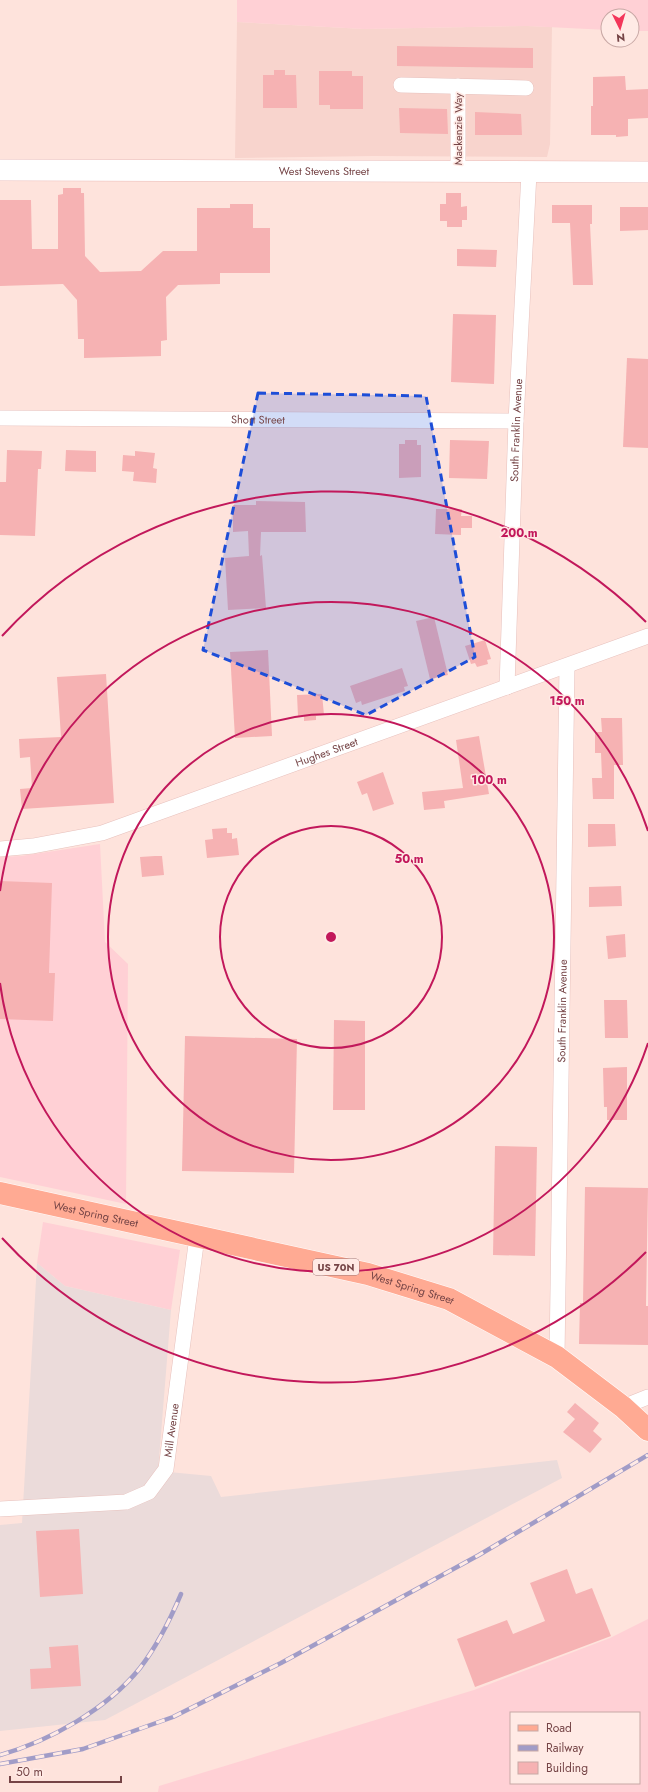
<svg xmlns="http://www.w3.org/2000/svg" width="648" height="1792" viewBox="0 0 648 1792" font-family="Jost,sans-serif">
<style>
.residential{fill:#f8d4cd}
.commercial{fill:#ffd0d5;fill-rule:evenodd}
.industrial{fill:#ebdbda}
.building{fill:#f6b2b3}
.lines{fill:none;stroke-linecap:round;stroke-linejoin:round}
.street-casing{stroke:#e7c1bd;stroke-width:16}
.secondary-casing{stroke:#eabbb8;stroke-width:22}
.primary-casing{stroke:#fff;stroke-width:23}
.street{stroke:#fff;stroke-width:15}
.secondary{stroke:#fff;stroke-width:21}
.primary{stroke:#ffaa93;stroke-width:22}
.rail-casing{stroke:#a19cc7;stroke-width:4.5}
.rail{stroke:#ffeae5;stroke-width:3;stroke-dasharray:9;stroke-linecap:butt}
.marked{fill:#1d4ed8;fill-opacity:0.2;stroke:#1d4ed8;stroke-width:3;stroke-dasharray:8 5;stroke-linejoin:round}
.ring{fill:none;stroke:#c2185b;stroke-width:2}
.labels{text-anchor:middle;stroke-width:3;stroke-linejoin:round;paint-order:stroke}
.shield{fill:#ffeae5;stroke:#9e7676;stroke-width:1}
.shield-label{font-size:10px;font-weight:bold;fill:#754446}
.street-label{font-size:11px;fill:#754446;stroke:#ffeae5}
.centre{fill:#c2185b;stroke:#ffeae5;stroke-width:2}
.ring-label{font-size:12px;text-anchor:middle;font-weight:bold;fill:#c2185b;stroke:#ffeae5;stroke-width:3;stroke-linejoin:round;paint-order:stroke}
</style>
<rect width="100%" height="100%" fill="#fee3dc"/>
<path class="residential" d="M237,22L364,29L527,26L552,27L550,144L547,157L373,156L235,158Z"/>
<g class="commercial">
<path d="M237,0H648V31H632V16H608V30L527,26L364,29L237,22Z"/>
<path d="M100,844L105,942L128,964L126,1204L0,1177V857L21,856Z"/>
<path d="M43,1222L180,1250L171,1310L65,1286L37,1263Z"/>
<path d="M648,1619V1792H158L159,1786L474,1690L610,1638ZM511,1713H639V1783H511Z"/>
</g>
<path class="industrial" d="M37,1263L65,1286L171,1310L158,1471L211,1476L221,1497L557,1460L562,1478L105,1720L0,1731V1525L22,1523Z"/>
<g class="building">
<path d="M397,46L533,48V68L397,66Z"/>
<path d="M274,70H285V75H296L297,108H263V75H274Z"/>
<path d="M319,71H352V76H363V109H330V105H319Z"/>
<path d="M625,76L626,90L648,89V118L628,119V136L616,137V135H591V106H593V77Z"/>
<path d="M399,108L447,109L448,134L400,133Z"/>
<path d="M475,112L521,114L522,135H475Z"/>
<path d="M63,188H81V193H84L85,256L100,272L141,271L163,251H197V208H230V204H253V228H270V273H220V284L178,285L166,297L167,340L161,341V356L84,358V339H78L77,300L63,284L0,286V200H31L32,249H58V195L63,194Z"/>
<path d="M446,193H461V207L467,206V220H462V227H447V221H440V204H446Z"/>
<path d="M552,205H592V224H590L593,285H573L570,223H552Z"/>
<path d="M620,207H648V230L620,231Z"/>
<path d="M457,249L497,250L496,267L457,266Z"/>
<path d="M453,314L496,315L494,384L451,382Z"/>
<path d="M627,358L648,359V448L623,447Z"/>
<path d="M405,440H417V445H421V477L399,478V444H405Z"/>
<path d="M450,440L489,441L487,479L449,478Z"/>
<path d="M7,450L42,451L41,469H38L35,536L0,535V482H6Z"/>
<path d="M66,450L96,451V472L65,471Z"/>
<path d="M135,451L155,453L153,468L157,469L156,483L133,481L134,472L122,471L123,455L135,456Z"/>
<path d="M256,501L305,502L306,532H261L260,556L262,555L266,608L228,610L225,558L249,556L248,531L233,532V505H256Z"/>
<path d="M436,509H462L461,516H472V528H461V535L435,534Z"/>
<path d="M434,617L448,675L430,679L416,621Z"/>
<path d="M485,640L491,659L487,660L488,664L477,667L475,663L471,664L465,646Z"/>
<path d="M268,650L272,736L235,738L230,652Z"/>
<path d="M402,668L408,686L404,687L405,691L362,705L361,701L356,703L350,686Z"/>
<path d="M106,674L114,803L22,809L20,789L32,788L30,757L20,758L19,739L61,737L57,677Z"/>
<path d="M322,694L324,715L316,716V720L304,721V715L298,716L297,695Z"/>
<path d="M601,718H622L623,765H614V799H593L592,778H602L601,753H595V732H602Z"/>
<path d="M479,736L489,794L444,801L445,808L424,810L422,792L463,788L456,740Z"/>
<path d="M383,772L394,804L373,811L367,793L362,795L357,782Z"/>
<path d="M588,824H615L616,846L588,847Z"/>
<path d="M227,828V833H232V839L237,838L239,855L207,858L205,840L213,839L212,829Z"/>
<path d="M155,856H162L164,875L142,877L140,857Z"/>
<path d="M0,881L52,883L49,973H55L53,1021L0,1019Z"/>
<path d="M621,886L622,906L589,907V887Z"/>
<path d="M625,934L626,957L608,959L606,936Z"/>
<path d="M604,1000H627L628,1038H605Z"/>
<path d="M334,1020L365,1021V1110H333Z"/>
<path d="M185,1036L297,1039L294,1173L182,1171Z"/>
<path d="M627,1067V1120H607V1107H604L603,1068Z"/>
<path d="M495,1146L537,1147L535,1256L493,1255Z"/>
<path d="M585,1187L648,1188L646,1306H648V1345L579,1344L580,1303H583Z"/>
<path d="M575,1403L599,1423L593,1431L602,1439L590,1453L563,1432L575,1419L567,1412Z"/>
<path d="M79,1529L83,1594L40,1597L36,1531Z"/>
<path d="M567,1569L576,1594L592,1588L611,1636L475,1687L457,1639L507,1620L513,1634L545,1621L530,1583Z"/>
<path d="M78,1645L81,1686L31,1689L30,1669L51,1668L49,1647Z"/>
</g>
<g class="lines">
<g class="street-casing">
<g id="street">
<path d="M401,85L526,88"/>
<path d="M458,86V172"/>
<path id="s1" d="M0,418L516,421"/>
<path id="s2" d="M507,687L516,421L529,173"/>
<path id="s3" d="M0,849L33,846L102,833L648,636"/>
<path id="s4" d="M557,1357L567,666"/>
<path d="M623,1407L648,1397"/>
<path id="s5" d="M0,1509L126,1502L149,1492L166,1469L197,1237"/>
</g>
</g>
<g class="secondary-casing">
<g id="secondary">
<path id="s6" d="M0,170L648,172"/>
</g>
</g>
<g class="primary-casing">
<g id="primary">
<path id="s7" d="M0,1193L368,1274L449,1299L557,1357L623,1407L648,1430"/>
</g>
</g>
<use href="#street" class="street"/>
<use href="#secondary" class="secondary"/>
<use href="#primary" class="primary"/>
<g class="rail-casing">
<g id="rail">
<path d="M0,1755C50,1741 107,1709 140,1668C157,1646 170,1620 181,1594"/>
<path d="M0,1764L83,1749L173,1717L281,1663L479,1555L648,1455"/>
</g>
</g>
<use href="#rail" class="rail"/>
</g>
<path class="marked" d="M258,393L426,396L475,657L366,715L203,650Z"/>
<g class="ring">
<circle cx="331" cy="937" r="111"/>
<circle cx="331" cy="937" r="223"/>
<path d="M648 1043A334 334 0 0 1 0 983M0 891A334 334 0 0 1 648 831"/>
<path d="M646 1252A446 446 0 0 1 2 1238M2 636A446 446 0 0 1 646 622"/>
</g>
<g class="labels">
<rect class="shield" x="313" y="1259" width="46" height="16" rx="3"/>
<g class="shield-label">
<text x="336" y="1271">US 70N</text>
</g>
<g class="street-label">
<text transform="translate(458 129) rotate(-90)" y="4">Mackenzie Way</text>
<text dy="4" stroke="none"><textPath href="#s6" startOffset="324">West Stevens Street</textPath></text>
<text dy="4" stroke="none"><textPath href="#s1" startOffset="258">Short Street</textPath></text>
<text dy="4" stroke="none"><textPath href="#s2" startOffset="257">South Franklin Avenue</textPath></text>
<text dy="4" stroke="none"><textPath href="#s3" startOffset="342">Hughes Street</textPath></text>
<text dy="4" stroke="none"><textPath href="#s4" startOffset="346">South Franklin Avenue</textPath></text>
<text dy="4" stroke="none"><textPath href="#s7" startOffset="98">West Spring Street</textPath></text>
<text dy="4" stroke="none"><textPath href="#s7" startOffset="423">West Spring Street</textPath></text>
<text dy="4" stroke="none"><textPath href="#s5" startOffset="219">Mill Avenue</textPath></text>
</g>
</g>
<circle cx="331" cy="937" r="6" class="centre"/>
<g class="ring-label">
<text x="519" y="537">200 m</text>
<text x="567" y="705">150 m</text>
<text x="489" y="784">100 m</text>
<text x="409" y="863">50 m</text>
</g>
<rect x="510" y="1712" width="130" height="72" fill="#ffeae5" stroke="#c8a8a5"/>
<rect x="518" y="1725" width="20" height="6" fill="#ffaa93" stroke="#c8a8a5"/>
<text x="546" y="1732" font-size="12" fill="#754446">Road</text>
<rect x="518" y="1745" width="20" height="6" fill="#a19cc7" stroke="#c8a8a5"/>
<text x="546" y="1752" font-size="12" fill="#754446">Railway</text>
<rect x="518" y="1762" width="20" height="12" fill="#f6b2b3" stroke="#c8a8a5"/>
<text x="546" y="1772" font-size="12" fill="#754446">Building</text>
<g transform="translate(620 28) rotate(175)"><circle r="19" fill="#ffeae5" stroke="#c8a8a5"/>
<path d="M0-3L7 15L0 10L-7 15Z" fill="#f3365a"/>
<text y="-6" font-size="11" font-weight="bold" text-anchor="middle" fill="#754446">N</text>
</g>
<path d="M10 1776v6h111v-6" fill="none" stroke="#754446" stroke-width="2"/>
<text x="16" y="1776" font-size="12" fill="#754446" stroke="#ffeae5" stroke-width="3" paint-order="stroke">50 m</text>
</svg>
